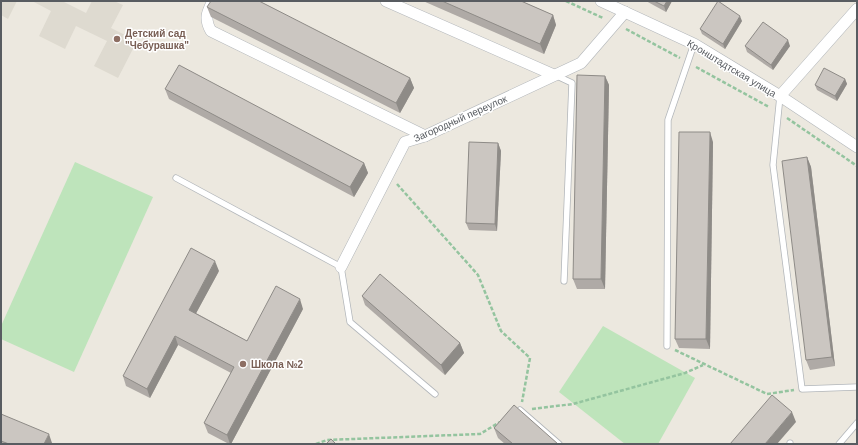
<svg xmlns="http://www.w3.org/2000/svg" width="858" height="445" viewBox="0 0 858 445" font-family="Arial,sans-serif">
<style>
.education{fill:#dedad0}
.green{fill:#bee4bb}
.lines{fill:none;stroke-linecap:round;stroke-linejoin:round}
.lane-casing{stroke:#b2b6ba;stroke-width:7}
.street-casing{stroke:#b2b6ba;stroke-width:12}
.path{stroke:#94c49f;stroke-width:2.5;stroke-dasharray:4 2;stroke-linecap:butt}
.lane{stroke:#fff;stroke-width:5.5}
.street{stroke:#fff;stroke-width:11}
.wall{fill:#afaaa6}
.shaded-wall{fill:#8e8b87}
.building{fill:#cbc6c1;stroke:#8e8b87}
.education-dot{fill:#8d6e63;stroke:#fff;stroke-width:1.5}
.labels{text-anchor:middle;stroke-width:3;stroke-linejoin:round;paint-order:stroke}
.education-label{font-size:10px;font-weight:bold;fill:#785e54;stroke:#fff;text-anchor:start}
.street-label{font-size:10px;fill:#585c61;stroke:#fff}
</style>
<rect width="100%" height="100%" fill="#ece8df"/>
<g class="education">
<path d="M1,1H17L8,19L1,15Z"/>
<path d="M32,1H62L86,13L92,1H114L123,5L111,28L137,41L118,78L94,66L107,41L76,26L65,49L39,36L51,11Z"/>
</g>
<g class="green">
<path d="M75,162L153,197L74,372L1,339V326Z"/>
<path d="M603,326L695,378L658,444H625L559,392Z"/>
</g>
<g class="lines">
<g class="lane-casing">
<g id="lane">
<path d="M555,75L572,83L564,281"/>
<path d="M780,96L773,165L802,389L857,387"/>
<path d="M176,178L341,267L350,322L435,394"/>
<path d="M667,346L668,120L694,44"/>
<path d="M520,410L559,444"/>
<path d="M790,444V443"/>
<path d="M839,444L857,423"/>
</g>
</g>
<g class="street-casing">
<g id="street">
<path d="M213,1C207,12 204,19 211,31L425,136"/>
<path d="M386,1L554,75"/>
<path d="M601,1L694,44L780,96L857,147"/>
<path d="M780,96L857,9"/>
<path d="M341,267L405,142L425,136L581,63L625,12"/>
</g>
</g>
<g class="path">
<path d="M566,1L603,18"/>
<path d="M626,29L680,58"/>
<path d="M696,67L769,107"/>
<path d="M787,118L857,166"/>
<path d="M397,184L478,275L501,331L530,358L522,402"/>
<path d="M675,350L767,394L794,390"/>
<path d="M532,409L573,404L685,373L703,365"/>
<path d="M316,444L327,440L480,434L500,422"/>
</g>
<use href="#lane" class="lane"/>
<use href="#street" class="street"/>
</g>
<g class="wall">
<path d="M423,1H521L553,15L556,25L544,54Z"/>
<path d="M646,1H672L666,12Z"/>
<path d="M207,7L410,78L414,88L400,113L211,17Z"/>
<path d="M742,21L725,49L702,34L700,29Z"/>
<path d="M745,46H790L773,70L747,52Z"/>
<path d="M605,76L609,85L605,289H577L573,279Z"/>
<path d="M845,79L847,84L837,101L817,90L815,85Z"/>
<path d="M165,89L364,163L368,173L354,197L169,99Z"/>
<path d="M713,142L710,349L679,348L675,339Z"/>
<path d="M498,143L501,151L497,231L469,230L466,223Z"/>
<path d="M807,157L811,167L835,366L810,370L806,360Z"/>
<path d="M219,271L196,313L247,341L303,309L231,444H229L208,433L204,423L231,373L178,345L150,398L126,386L123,376Z"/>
<path d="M362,296L460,343L464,353L445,375L365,305Z"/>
<path d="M1,414L52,443V444H1Z"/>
<path d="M494,428L558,444H505L498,438Z"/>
</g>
<g class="shaded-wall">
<path d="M667,1H672L666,12L664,6Z"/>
<path d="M553,15L556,25L544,54L540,44Z"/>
<path d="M740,16L742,21L725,49L723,44Z"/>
<path d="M788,40L790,46L773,70L771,65Z"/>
<path d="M605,76L609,85L605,289L601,279Z"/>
<path d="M410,78L414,88L400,113L396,103Z"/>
<path d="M845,79L847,84L837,101L835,96Z"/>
<path d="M710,132L713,142L710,349L706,339Z"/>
<path d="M498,143L501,151L497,231L495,224Z"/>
<path d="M807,157L811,167L835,366L832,357Z"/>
<path d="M364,163L368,173L354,197L350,187Z"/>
<path d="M215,261L219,271L193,319L189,310Z"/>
<path d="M300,299L303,309L231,444H230L227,435Z"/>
<path d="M175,336L178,345L150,398L147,389Z"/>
<path d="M460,343L464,353L445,375L441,365Z"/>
<path d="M792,412L796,422L777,444H765Z"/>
<path d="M49,434L52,443V444H44Z"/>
</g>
<g class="building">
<path d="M211,1H259L410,78L396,103L207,7Z"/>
<path d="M442,1H521L553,15L540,44Z"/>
<path d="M654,1H667L664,6Z"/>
<path d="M718,1L740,16L723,44L700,29Z"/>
<path d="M763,22L788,40L771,65L745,46Z"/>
<path d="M179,65L364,163L350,187L165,89Z"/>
<path d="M824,68L845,79L835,96L815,85Z"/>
<path d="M577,75L605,76L601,279H573Z"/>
<path d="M679,132H710L706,339H675Z"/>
<path d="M469,142L498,143L495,224L466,223Z"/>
<path d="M807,157L832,357L806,360L782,161Z"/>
<path d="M191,248L215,261L189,310L247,341L276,286L300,299L227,435L204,423L234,367L175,336L147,389L123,376Z"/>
<path d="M380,274L460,343L441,365L362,296Z"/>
<path d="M772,395L792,412L765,444H730Z"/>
<path d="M514,405L558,444H513L494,428Z"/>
<path d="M1,414L49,434L44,444H9L1,441Z"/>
<path d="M331,439L336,444H326Z"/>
</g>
<g class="education-dot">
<circle cx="117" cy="39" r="4"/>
<circle cx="243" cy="364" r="4"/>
</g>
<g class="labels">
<g class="education-label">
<text x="125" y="37">Детский сад<tspan x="125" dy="12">"Чебурашка"</tspan></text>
<text x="251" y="368">Школа №2</text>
</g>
<g class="street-label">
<text transform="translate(732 68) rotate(31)" y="4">Кронштадтская улица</text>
<text transform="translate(460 118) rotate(-24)" y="4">Загородный переулок</text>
</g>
</g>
<rect width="858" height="445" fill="none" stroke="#585c61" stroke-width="4"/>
</svg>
